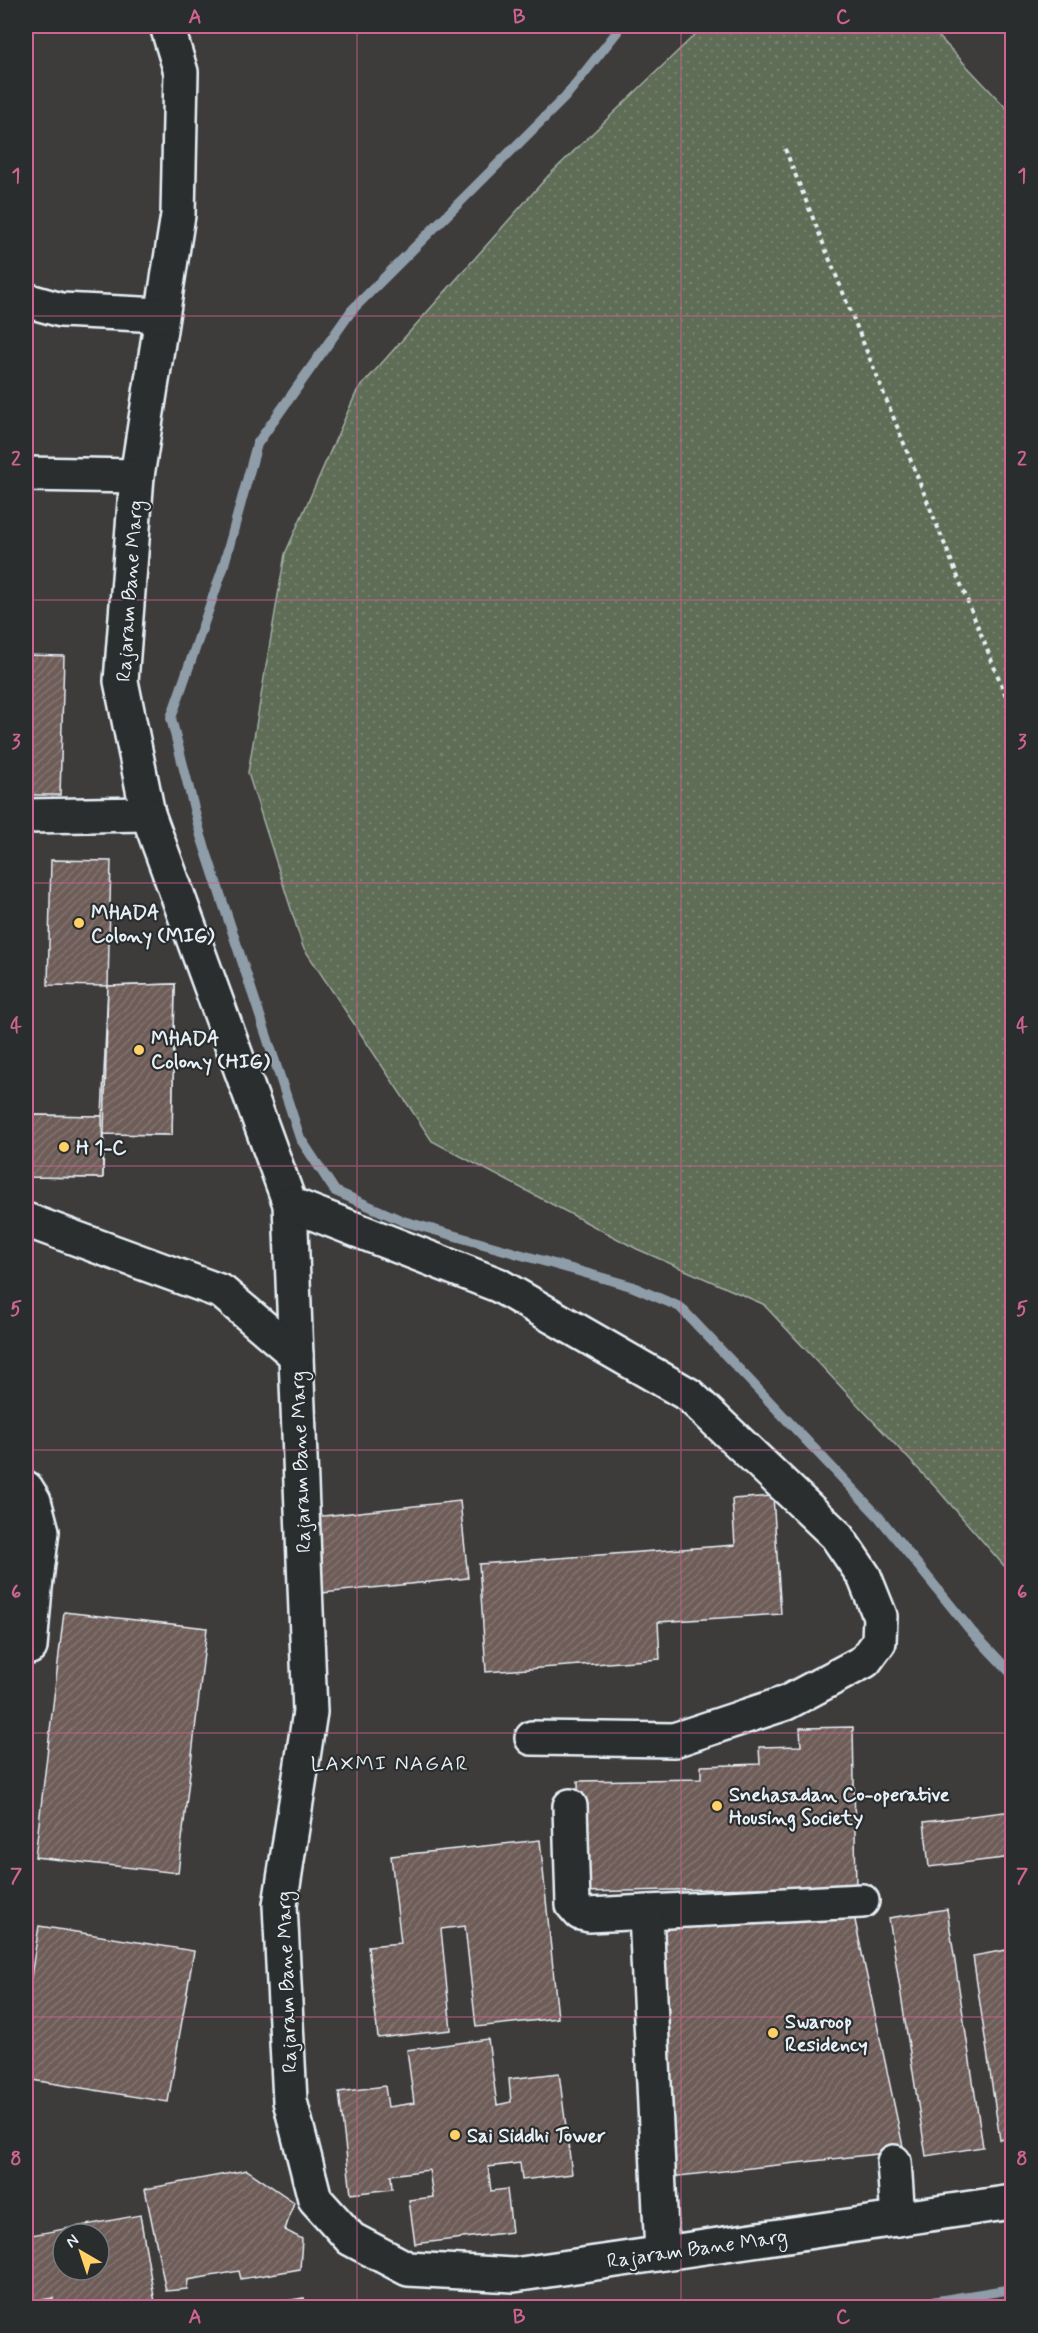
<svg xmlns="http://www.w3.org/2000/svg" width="1038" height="2333" viewBox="0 0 1038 2333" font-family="Mynerve,sans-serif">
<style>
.grass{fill:url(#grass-dots);stroke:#a3afa7;stroke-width:1.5}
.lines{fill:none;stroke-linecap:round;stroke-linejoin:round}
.stream{stroke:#8f9da9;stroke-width:10}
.building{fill:url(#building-hatch);stroke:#e8f1f8;stroke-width:1.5;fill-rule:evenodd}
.minor-casing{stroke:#e8f1f8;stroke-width:38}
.path{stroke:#e8f1f8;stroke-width:4;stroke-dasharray:4.5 4.5;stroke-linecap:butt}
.minor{stroke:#2a2d2e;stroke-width:33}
.grid{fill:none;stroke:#cf6492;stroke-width:1.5;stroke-opacity:0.55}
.poi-dot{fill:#ffd166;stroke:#2a2d2e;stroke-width:2}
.labels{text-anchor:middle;stroke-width:4.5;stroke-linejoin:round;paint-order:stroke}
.street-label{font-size:20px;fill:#e8f1f8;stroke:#2a2d2e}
.poi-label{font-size:20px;font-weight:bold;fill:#e8f1f8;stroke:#2a2d2e;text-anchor:start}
.neighbourhood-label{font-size:21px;letter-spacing:1.5px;fill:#e8f1f8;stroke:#2a2d2e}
.neatline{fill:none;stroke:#cf6492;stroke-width:2}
.grid-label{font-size:20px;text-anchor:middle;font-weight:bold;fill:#cf6492}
</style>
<defs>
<pattern id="grass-dots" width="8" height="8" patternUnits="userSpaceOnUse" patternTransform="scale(1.5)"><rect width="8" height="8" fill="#5e6d56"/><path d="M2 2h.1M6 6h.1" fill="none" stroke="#75826f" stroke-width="1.8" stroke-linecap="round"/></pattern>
<pattern id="building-hatch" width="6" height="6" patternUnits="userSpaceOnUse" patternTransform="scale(1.5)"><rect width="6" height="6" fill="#6e5c58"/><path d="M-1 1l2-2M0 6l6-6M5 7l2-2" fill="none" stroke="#837471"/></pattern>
</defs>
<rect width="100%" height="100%" fill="#3e3b3b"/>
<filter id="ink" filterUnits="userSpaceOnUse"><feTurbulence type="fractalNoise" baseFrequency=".0167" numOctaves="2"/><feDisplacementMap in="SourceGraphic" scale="12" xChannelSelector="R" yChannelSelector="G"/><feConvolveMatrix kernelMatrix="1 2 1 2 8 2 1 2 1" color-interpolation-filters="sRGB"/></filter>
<g filter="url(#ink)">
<path class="grass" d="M704,26H929L1012,114V1575L938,1490L763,1304L637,1249L432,1141L303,947L248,773L285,554L357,391L548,176Z"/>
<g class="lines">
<g class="stream">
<path d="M614,26L617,32L565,97L352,310L257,444L223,568L171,718L201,836L300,1138L335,1191L403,1221L631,1286L680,1307L879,1517L972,1632L1012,1674"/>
<path d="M894,2308L1012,2289"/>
</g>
</g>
<g class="building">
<path d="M26,655L64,656L60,795H26Z"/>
<path d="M51,860L111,861L108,986L48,985Z"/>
<path d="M175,984L172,1135L104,1134L103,1178L26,1177V1115L102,1116L108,986Z"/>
<path d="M175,984L172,1135L104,1134L108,986Z"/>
<path d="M26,1115L102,1116L103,1178L26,1177Z"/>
<path d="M773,1496L781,1614L658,1622L660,1659L486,1672L479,1564L735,1545L732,1499Z"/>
<path d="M460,1501L468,1578L313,1594L305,1518Z"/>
<path d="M64,1612L207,1628L178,1873L35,1857Z"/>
<path d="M853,1727L856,1886L580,1892L578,1781L701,1779V1766L760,1764L759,1747L801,1746L800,1728Z"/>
<path d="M1012,1811V1857L929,1867L924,1822Z"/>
<path d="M540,1840L558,2018L476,2027L465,1926L441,1929L451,2030L378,2038L368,1946L401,1943L391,1856Z"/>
<path d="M947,1909L983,2147L926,2156L889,1918Z"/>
<path d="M853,1911L904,2151L670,2177L664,1915Z"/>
<path d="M39,1926L194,1951L168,2102L26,2079V2008Z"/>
<path d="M1012,1949V2138L1000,2140L973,1956Z"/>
<path d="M488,2039L497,2105L511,2102L509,2079L559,2073L572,2174L522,2180L520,2163L488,2167L491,2191L507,2189L512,2232L415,2244L409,2200L433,2197L429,2170L391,2175L392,2189L351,2194L339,2092L385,2086L388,2107L414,2103L407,2050Z"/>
<path d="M247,2170L294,2202L285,2230L302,2239L300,2269L241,2279L239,2271L188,2280L187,2289L166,2291L145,2189Z"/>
<path d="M140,2215L156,2308H54L53,2298L26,2303V2236ZM63,2234H99V2270H63Z"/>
<path d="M304,2298V2308H244Z"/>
</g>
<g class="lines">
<g class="minor-casing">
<g id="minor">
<path d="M167,26L181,72L178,215L137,476L121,681L148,814L290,1204L310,1712L280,1905L290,2101L315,2199L351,2239L408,2269L514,2275L1012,2202"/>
<path d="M26,300L61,310L161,315"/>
<path d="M26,474L137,476"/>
<path d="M26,816L148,814"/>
<path d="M290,1204L498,1285L689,1395L836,1535L864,1576L880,1616L879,1642L865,1661L786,1703L674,1740L532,1738"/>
<path d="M26,1220L222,1292L296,1355"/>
<path d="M26,1488L34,1501L42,1531L35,1588L30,1647"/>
<path d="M570,1806L573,1905L580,1913L589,1915L862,1901"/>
<path d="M646,1914L662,2253"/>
<path d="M894,2162L898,2219"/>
</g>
</g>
<path class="path" d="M785,149L1012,711"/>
<use href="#minor" class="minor"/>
</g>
</g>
<path class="grid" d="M357,26V2308M681,26V2308M26,316H1012M26,600H1012M26,883H1012M26,1166H1012M26,1450H1012M26,1733H1012M26,2017H1012"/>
<g class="poi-dot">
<circle cx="79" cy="923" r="6"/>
<circle cx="139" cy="1050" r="6"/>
<circle cx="64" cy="1147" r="6"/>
<circle cx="717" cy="1806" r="6"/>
<circle cx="773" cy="2033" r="6"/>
<circle cx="455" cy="2135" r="6"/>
</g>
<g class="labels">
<g class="street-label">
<text transform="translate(129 591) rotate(-86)" y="7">Rajaram Bane Marg</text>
<text transform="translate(300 1462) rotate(-92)" y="7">Rajaram Bane Marg</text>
<text transform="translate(286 1982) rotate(-92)" y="7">Rajaram Bane Marg</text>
<text transform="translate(697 2248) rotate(-8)" y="7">Rajaram Bane Marg</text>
</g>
<g class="poi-label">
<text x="91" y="919">MHADA<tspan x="91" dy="23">Colony (MIG)</tspan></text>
<text x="151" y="1045">MHADA<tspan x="151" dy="23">Colony (HIG)</tspan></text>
<text x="76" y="1154">H 1-C</text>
<text x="729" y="1801">Snehasadan Co-operative<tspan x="729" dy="23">Housing Society</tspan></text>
<text x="785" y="2028">Swaroop<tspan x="785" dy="23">Residency</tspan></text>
<text x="467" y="2142">Sai Siddhi Tower</text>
</g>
<g class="neighbourhood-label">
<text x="390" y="1770">LAXMI NAGAR</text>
</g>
</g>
<rect width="1038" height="2333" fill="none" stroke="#2a2d2e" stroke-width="66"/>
<g transform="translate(81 2252) rotate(321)"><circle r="28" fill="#2a2d2e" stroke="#767b7f" stroke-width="1.5"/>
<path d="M0-4.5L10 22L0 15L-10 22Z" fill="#ffd166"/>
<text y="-9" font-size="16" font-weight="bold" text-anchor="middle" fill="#e8f1f8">N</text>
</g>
<rect x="33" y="33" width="972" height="2267" class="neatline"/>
<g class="grid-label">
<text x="195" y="23">A</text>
<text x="519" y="23">B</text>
<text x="843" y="23">C</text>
<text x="16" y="182">1</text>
<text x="1022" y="182">1</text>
<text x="16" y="465">2</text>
<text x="1022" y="465">2</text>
<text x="16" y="748">3</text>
<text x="1022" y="748">3</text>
<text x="16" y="1032">4</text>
<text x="1022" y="1032">4</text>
<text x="16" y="1315">5</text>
<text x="1022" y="1315">5</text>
<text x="16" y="1598">6</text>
<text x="1022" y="1598">6</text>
<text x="16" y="1882">7</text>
<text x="1022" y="1882">7</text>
<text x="16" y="2165">8</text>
<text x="1022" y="2165">8</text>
<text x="195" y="2323">A</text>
<text x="519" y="2323">B</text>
<text x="843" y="2323">C</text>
</g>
</svg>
